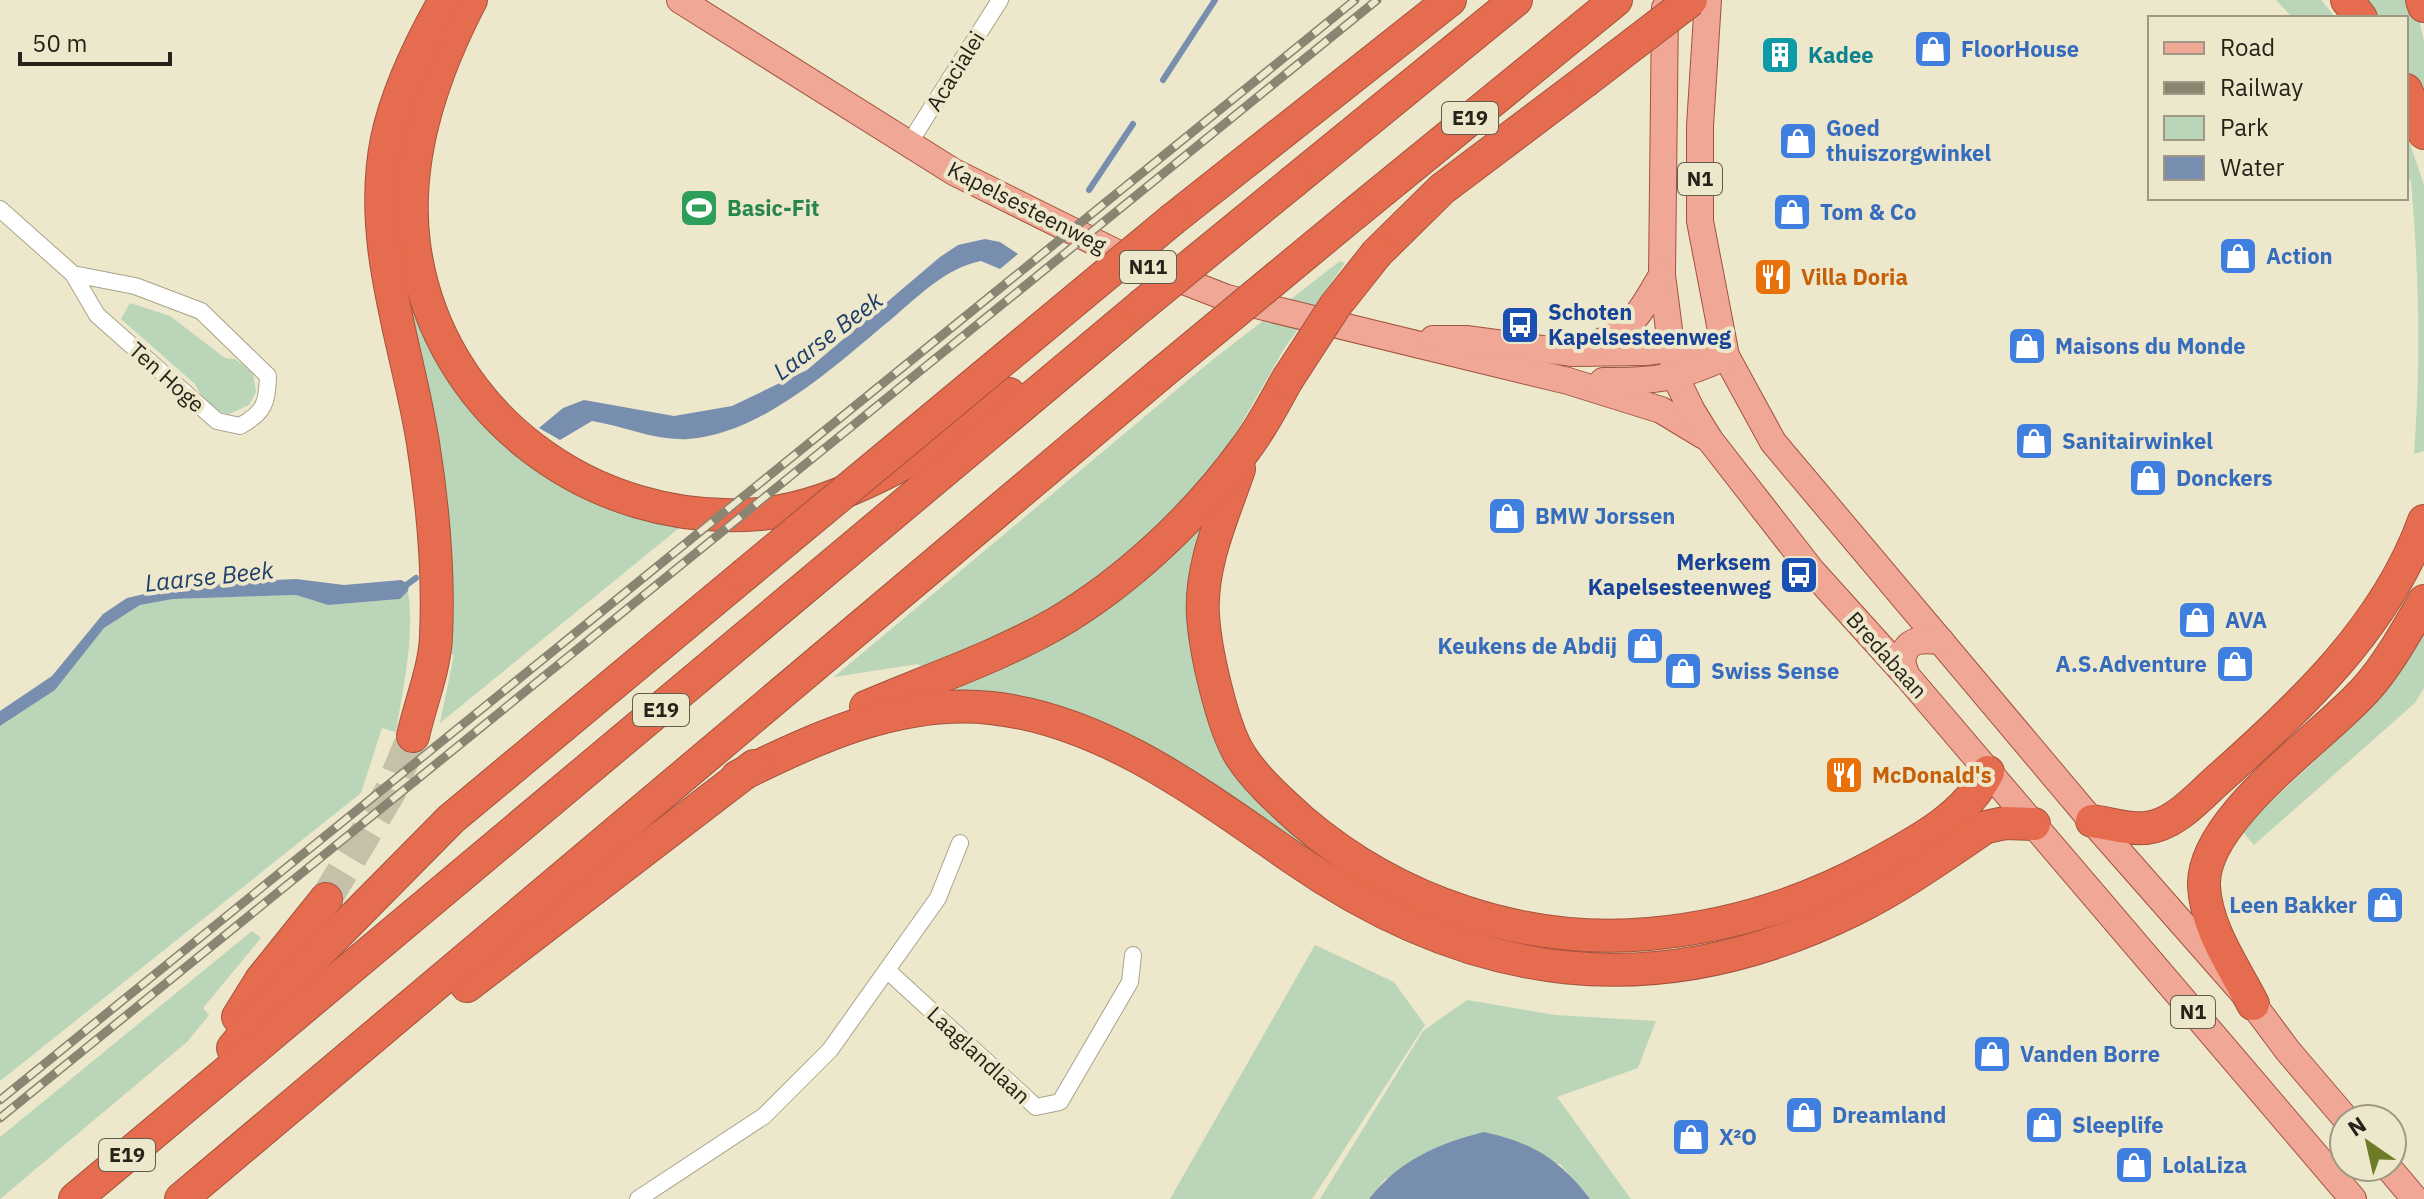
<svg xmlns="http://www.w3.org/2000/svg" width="2424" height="1199" viewBox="0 0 2424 1199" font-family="'IBM Plex Sans',sans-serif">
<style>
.green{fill:#bad5b8}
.water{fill:#778eae}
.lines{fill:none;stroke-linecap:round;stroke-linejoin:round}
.stream{stroke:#778eae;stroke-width:6}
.highway-tunnel{stroke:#c5c0a8;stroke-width:32;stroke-dasharray:32 16;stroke-linecap:butt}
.street-casing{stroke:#a9a389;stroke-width:18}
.primary-casing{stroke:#a3533c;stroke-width:28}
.highway-casing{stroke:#a3533c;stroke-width:34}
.street{stroke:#fff;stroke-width:16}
.primary{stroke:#f0a795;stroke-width:26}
.highway{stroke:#e66c4f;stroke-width:32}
.rail-casing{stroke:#898572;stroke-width:9}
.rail{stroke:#ede7cc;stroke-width:6;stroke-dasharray:18;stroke-linecap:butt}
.highway-bridge-casing{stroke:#a3533c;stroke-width:34;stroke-linecap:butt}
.highway-bridge{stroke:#e66c4f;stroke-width:32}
.labels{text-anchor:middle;stroke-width:8;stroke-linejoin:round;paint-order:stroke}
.shield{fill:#ede7cc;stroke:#625e4f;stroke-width:2}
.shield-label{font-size:20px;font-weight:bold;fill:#26241a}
.shop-label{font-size:22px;font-weight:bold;fill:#366cbe;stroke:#ede7cc;text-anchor:start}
.culture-label{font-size:22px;font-weight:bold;fill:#0d838f;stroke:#ede7cc;text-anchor:start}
.street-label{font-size:22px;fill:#26241a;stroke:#ede7cc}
.leisure-label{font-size:22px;font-weight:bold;fill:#27864d;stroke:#ede7cc;text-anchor:start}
.food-label{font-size:22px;font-weight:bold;fill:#c56008;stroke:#ede7cc;text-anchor:start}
.transit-label{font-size:22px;font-weight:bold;fill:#164399;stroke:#ede7cc;text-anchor:start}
.water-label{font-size:24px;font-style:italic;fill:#1e3f6a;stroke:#ede7cc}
</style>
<rect width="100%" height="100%" fill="#ede7cc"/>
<g class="green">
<path d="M2276,0H2321L2336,18H2293Z"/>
<path d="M2359,0H2414L2424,41V109L2406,72V18H2373Z"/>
<path d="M2406,132L2424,185V451L2414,454C2421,362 2419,273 2411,181L2406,177Z"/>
<path d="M400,239L536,468L600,504L684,524L440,723L454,655L442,652L450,570L448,503L442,462L401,290Z"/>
<path d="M1340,261L1345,263L1284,349L1222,457L1163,526L1041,620L927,670L918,664L834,677L1211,361Z"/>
<path d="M130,303L170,316L225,358L235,359L253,373L256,392L249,405L229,414C213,412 202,398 195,384L121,319Z"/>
<path d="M1208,517L1218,721L1402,909L1175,769L936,696L993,671Z"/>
<path d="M408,591C415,637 403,686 396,732L382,728L361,793L0,1081V726L55,690L104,628L140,605L173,599L296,595L328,605L400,599Z"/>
<path d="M2424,631V688L2415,703L2254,845L2241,830L2368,711Z"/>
<path d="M252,931L261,938L203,1008L209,1015L187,1042L0,1199V1137Z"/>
<path d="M1315,945L1394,982L1425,1025L1312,1199H1170Z"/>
<path d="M1467,1000L1555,1015L1656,1021L1638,1068L1557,1097L1631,1199H1590L1560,1164L1385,1179L1369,1199H1320L1423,1031Z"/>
</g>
<g class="water">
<path d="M985,239L1000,242L1018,254L1000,269L981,261C946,268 921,294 895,316C839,362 764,434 688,439C655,441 624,426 592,421L560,440L539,428L563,408L584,400L674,416L732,406L807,370L940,257L958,245Z"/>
<path d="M296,579L344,585L401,580L409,584L408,591L400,599L328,605L296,595L173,599L140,605L104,628L55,690L0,726V711L52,676L103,614L127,598L187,584Z"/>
<path d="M1484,1132C1533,1143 1559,1159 1590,1199H1369C1398,1161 1439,1143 1484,1132Z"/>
</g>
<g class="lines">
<g class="stream">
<path d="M1163,80L1215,0"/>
<path d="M1089,190L1133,124"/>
<path d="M405,586L416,578"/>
</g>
<path class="highway-tunnel" d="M326,899L390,792L413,736"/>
<g class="street-casing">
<g id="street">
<path d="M910,142L1000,0"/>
<path d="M0,209L73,274L97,315L217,421L240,426C265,412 267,403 268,376L201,311L135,286L73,274"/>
<path d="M888,971L1036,1107L1060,1102L1130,982L1133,955"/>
<path d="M638,1199L764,1116L830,1050L938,898L960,843"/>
</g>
</g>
<g class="primary-casing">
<g id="primary">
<path d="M680,0L954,172L1137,263L1227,298L1568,381L1661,410L1704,436"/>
<path d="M1708,0L1700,126V221L1726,356L1773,442L2092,821L2253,1004L2288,1051L2346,1119"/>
<path d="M1665,8L1662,275L1675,376L1692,411L1710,440L1812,571L1906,675L2353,1199"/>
<path d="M1433,339H1466L1573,353L1648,352L1696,345L1726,356"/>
<path d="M1588,347C1632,332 1640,313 1662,275"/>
<path d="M1603,381C1651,382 1682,378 1726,356"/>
<path d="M1906,675L1902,661C1906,638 1921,639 1941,641"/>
<path d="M2388,1167L2415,1199"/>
</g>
</g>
<g class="highway-casing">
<g id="highway">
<path d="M471,0C433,73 403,159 414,244C436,413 593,529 760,514C840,507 947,444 1009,394"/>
<path d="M2347,0L2361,18"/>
<path d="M2422,0L2424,6"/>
<path d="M2406,90L2424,133"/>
<path d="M1294,181L1516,0"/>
<path d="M1355,213L1616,0"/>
<path d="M1173,219L1450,0"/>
<path d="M1377,253L1442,189L1584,82"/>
<path d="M1239,469C1223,516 1200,565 1203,615C1205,650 1222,726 1240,755C1256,780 1280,801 1302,821C1397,902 1524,945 1649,934C1729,927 1803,904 1873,866C1915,843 1966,817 1988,772"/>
<path d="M866,707C929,680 995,658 1055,624C1127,582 1197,516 1246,448C1262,427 1274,403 1287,380"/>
<path d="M413,736C420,704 435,668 436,636C439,572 433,506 423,443C407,343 366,242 387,139C397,91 421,42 445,0"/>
<path d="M737,777C814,738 902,698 991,708C1104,720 1202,795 1293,858C1472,982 1654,1008 1853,910C1900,887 1943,856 1986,827L2005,823L2034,824"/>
<path d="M2092,821C2108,823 2130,830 2146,828C2176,825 2200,795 2221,777C2302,705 2386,626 2424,521"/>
<path d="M467,986L754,766"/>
<path d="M2253,1004C2234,967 2206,928 2204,886C2201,819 2324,737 2367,688C2389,663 2407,630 2424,601"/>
<path d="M238,1017L261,980L326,899"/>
<path d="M233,1048L275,997L451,819L743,576"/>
<path d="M75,1199L1141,306"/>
<path d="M181,1199L1158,376"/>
</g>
</g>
<use href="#street" class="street"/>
<use href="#primary" class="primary"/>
<use href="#highway" class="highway"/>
<g class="rail-casing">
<g id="rail">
<path d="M0,1100L1355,0"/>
<path d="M0,1118L1377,0"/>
</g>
</g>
<use href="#rail" class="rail"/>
<g class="highway-bridge-casing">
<g id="highway-bridge">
<path d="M1584,82L1691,0"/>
<path d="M1141,306L1294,181"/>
<path d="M1158,376L1355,213"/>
<path d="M1287,380L1335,306L1377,253"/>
<path d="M743,576L1173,219"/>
</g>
</g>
<use href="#highway-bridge" class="highway-bridge"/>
</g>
<defs>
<g id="shop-square" transform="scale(2)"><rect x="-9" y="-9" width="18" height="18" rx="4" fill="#3f7fe0" stroke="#ede7cc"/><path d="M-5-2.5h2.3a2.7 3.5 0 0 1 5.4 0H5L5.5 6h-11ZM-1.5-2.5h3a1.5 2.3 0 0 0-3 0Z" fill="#fff"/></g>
<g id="building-square" transform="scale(2)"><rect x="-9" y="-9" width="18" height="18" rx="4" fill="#0f9aa8" stroke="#ede7cc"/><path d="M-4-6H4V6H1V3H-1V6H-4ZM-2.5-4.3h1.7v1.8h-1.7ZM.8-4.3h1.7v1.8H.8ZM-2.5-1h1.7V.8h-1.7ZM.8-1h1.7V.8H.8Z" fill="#fff"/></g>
<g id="stadium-square" transform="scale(2)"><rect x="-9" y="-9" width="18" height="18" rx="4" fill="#2e9e5b" stroke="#ede7cc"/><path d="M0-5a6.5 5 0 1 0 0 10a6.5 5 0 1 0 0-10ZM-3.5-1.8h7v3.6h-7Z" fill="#fff"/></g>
<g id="restaurant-square" transform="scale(2)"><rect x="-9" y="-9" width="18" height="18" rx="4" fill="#e8710a" stroke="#ede7cc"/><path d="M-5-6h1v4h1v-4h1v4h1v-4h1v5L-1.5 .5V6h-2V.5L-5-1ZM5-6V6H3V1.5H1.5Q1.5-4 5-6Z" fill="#fff"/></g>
<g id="bus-square" transform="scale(2)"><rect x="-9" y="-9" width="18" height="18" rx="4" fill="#1a4fb4" stroke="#ede7cc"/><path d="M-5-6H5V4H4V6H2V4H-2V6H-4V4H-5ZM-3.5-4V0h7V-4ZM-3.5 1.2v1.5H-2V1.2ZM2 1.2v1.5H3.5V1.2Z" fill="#fff"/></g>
</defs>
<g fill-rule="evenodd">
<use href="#shop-square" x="1933" y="49"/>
<use href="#building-square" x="1780" y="55"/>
<use href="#shop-square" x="1798" y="141"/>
<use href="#stadium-square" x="699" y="208"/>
<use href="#shop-square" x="1792" y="212"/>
<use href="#shop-square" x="2238" y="256"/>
<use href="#restaurant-square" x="1773" y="277"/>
<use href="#bus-square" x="1520" y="325"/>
<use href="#shop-square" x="2027" y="346"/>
<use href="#shop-square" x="2034" y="441"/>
<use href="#shop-square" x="2148" y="478"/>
<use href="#shop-square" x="1507" y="516"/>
<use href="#bus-square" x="1799" y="575"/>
<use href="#shop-square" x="2197" y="620"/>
<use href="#shop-square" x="1645" y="646"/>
<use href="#shop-square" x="2235" y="664"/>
<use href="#shop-square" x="1683" y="671"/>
<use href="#restaurant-square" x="1844" y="775"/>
<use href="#shop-square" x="2385" y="905"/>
<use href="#shop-square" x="1992" y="1054"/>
<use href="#shop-square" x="1804" y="1115"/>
<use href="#shop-square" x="2044" y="1125"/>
<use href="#shop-square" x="1691" y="1137"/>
<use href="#shop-square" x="2134" y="1165"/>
</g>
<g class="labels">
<g class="shield">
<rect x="1442" y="102" width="56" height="32" rx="6"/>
<rect x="1678" y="163" width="44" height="32" rx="6"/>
<rect x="1120" y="251" width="56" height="32" rx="6"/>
<rect x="633" y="694" width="56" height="32" rx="6"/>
<rect x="2171" y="996" width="44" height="32" rx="6"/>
<rect x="99" y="1139" width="56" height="32" rx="6"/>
</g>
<g class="shield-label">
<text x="1470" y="125">E19</text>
<text x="1700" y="186">N1</text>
<text x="1148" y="274">N11</text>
<text x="661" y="717">E19</text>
<text x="2193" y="1019">N1</text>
<text x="127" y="1162">E19</text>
</g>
<g class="shop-label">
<text x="1961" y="57">FloorHouse</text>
<text x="1826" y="136">Goed<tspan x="1826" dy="25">thuiszorgwinkel</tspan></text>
<text x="1820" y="220">Tom &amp; Co</text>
<text x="2266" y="264">Action</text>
<text x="2055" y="354">Maisons du Monde</text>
<text x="2062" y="449">Sanitairwinkel</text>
<text x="2176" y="486">Donckers</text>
<text x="1535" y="524">BMW Jorssen</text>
<text x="2225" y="628">AVA</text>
<text x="1617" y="654" text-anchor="end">Keukens de Abdij</text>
<text x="2207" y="672" text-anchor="end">A.S.Adventure</text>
<text x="1711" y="679">Swiss Sense</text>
<text x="2357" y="913" text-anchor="end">Leen Bakker</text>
<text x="2020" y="1062">Vanden Borre</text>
<text x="1832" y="1123">Dreamland</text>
<text x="2072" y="1133">Sleeplife</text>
<text x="1719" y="1145">X²O</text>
<text x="2162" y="1173">LolaLiza</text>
</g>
<g class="culture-label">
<text x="1808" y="63">Kadee</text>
</g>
<g class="street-label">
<text transform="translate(955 71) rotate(-58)" y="8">Acacialei</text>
<text transform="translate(1027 207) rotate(27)" y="8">Kapelsesteenweg</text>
<text transform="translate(167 377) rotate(42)" y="8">Ten Hoge</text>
<text transform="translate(1887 655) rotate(48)" y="8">Bredabaan</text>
<text transform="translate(979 1055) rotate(43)" y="8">Laaglandlaan</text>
</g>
<g class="leisure-label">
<text x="727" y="216">Basic-Fit</text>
</g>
<g class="food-label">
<text x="1801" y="285">Villa Doria</text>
<text x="1872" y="783">McDonald's</text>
</g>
<g class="transit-label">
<text x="1548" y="320">Schoten<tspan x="1548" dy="25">Kapelsesteenweg</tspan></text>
<text x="1771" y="570" text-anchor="end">Merksem<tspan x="1771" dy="25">Kapelsesteenweg</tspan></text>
</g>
<g class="water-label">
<text transform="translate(828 336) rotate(-37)" y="8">Laarse Beek</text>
<text transform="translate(209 577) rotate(-6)" y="8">Laarse Beek</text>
</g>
</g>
<rect x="2148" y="16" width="260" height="184" fill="#ede7cc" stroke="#9d9985" stroke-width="2"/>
<rect x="2164" y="42" width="40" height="12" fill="#f0a795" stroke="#9d9985" stroke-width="2"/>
<text x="2220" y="56" font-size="24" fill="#26241a">Road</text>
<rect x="2164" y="82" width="40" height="12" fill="#898572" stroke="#9d9985" stroke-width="2"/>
<text x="2220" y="96" font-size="24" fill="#26241a">Railway</text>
<rect x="2164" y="116" width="40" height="24" fill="#bad5b8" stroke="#9d9985" stroke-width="2"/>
<text x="2220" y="136" font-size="24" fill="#26241a">Park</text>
<rect x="2164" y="156" width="40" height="24" fill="#778eae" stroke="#9d9985" stroke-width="2"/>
<text x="2220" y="176" font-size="24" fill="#26241a">Water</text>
<g transform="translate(2368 1143) rotate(326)"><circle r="38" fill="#ede7cc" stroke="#9d9985" stroke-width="2"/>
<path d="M0-6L14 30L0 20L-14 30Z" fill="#6e7b27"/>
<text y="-12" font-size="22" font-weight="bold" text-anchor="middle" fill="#26241a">N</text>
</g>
<path d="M20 52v12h150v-12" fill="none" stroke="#26241a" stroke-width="4"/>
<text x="32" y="52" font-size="24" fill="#26241a" stroke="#ede7cc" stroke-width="6" paint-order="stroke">50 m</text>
</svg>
